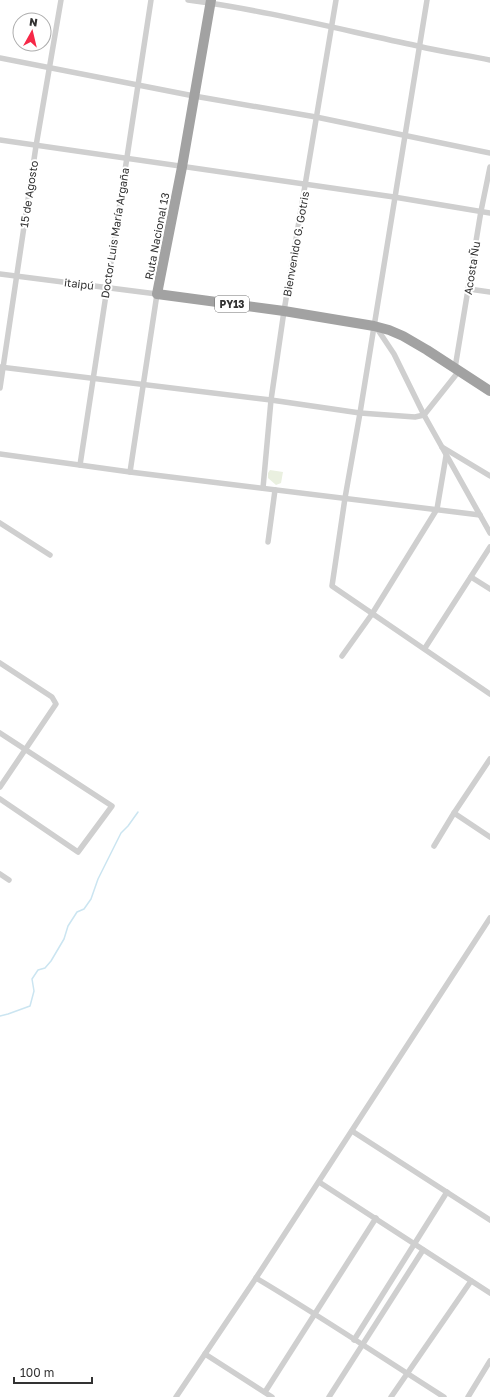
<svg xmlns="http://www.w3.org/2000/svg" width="490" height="1397" viewBox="0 0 490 1397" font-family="'Golos Text',sans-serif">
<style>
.green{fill:#eaf0e0}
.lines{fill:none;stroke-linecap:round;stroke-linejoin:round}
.stream{stroke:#cbe5f1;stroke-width:1.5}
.minor{stroke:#cfcfcf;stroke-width:5.5}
.trunk{stroke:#a2a2a2;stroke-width:10}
.labels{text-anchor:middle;stroke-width:4;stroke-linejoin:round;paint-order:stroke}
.shield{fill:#fff;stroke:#707070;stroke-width:1}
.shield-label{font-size:10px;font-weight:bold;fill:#323232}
.street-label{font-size:11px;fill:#323232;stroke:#fff}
</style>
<rect width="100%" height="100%" fill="#fff"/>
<path class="green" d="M270,470L283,472L281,483L276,485L268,478V473Z"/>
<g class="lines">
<path class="stream" d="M0,1016L8,1014L30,1006L34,991L32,979L38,970L45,968L51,961L64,939L68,926L77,912L84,909L91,899L98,879L121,833L128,826L138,812"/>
<g class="minor">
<path d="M188,0C265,10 342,30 418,46C442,52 466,55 490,60"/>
<path d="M427,0L360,413L345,498L332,586L490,694"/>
<path d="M0,58L194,96L316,117L490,153"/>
<path d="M0,140L394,197L490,213"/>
<path d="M0,274L157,294L130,472"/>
<path d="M469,289L490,292"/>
<path d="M376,327L394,354L424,415L490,533"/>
<path d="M0,367L271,400L360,413L415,417L424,415L459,371"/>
<path d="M455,368L481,211L490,167"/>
<path d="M0,388L36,146L61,0"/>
<path d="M442,447L490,476"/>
<path d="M0,454L130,472L480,515"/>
<path d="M80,465L151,0"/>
<path d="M263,488L271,400L284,311L336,0"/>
<path d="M0,523L50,555"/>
<path d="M268,542L275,490"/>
<path d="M471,577L490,589"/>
<path d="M425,648L490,547"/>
<path d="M342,656L372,614L437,509L446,456"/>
<path d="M0,663L52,697L56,704L0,787"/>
<path d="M0,733L112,806L78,852L0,799"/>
<path d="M454,813L490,837"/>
<path d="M434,846L454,813L490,759"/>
<path d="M0,874L9,880"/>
<path d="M352,1131L490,1220"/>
<path d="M319,1182L490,1293"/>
<path d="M256,1278C320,1316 381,1357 444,1397"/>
<path d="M354,1340L447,1192"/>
<path d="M205,1354L272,1397"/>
<path d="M265,1392L376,1218"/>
<path d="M176,1397L256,1278L490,918"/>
<path d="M329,1397L423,1250"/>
<path d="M391,1397L471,1281"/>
<path d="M468,1397L490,1361"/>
</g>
<path class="trunk" d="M211,0L182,167L157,294L284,311L374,326L389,330L403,336L427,350L490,391"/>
</g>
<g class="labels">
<rect class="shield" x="215" y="296" width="34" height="16" rx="3"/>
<g class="shield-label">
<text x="232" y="308">PY13</text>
</g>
<g class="street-label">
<text transform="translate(29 194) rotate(-81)" y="4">15 de Agosto</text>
<text transform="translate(115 233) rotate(-81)" y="4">Doctor Luis María Argaña</text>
<text transform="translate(157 236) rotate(-79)" y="4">Ruta Nacional 13</text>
<text transform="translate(296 244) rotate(-80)" y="4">Bienvenido G. Gotris</text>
<text transform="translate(472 268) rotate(-81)" y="4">Acosta Ñu</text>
<text transform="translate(79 284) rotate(7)" y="4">itaipú</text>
</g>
</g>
<g transform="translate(32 32) rotate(8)"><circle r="19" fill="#ffffff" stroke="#adadad"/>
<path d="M0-3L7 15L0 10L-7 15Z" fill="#f62847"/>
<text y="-6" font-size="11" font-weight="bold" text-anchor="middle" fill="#323232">N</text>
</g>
<path d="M14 1377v6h78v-6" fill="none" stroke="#323232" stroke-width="2"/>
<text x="20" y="1377" font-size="12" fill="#323232" stroke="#ffffff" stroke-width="3" paint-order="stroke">100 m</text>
</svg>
